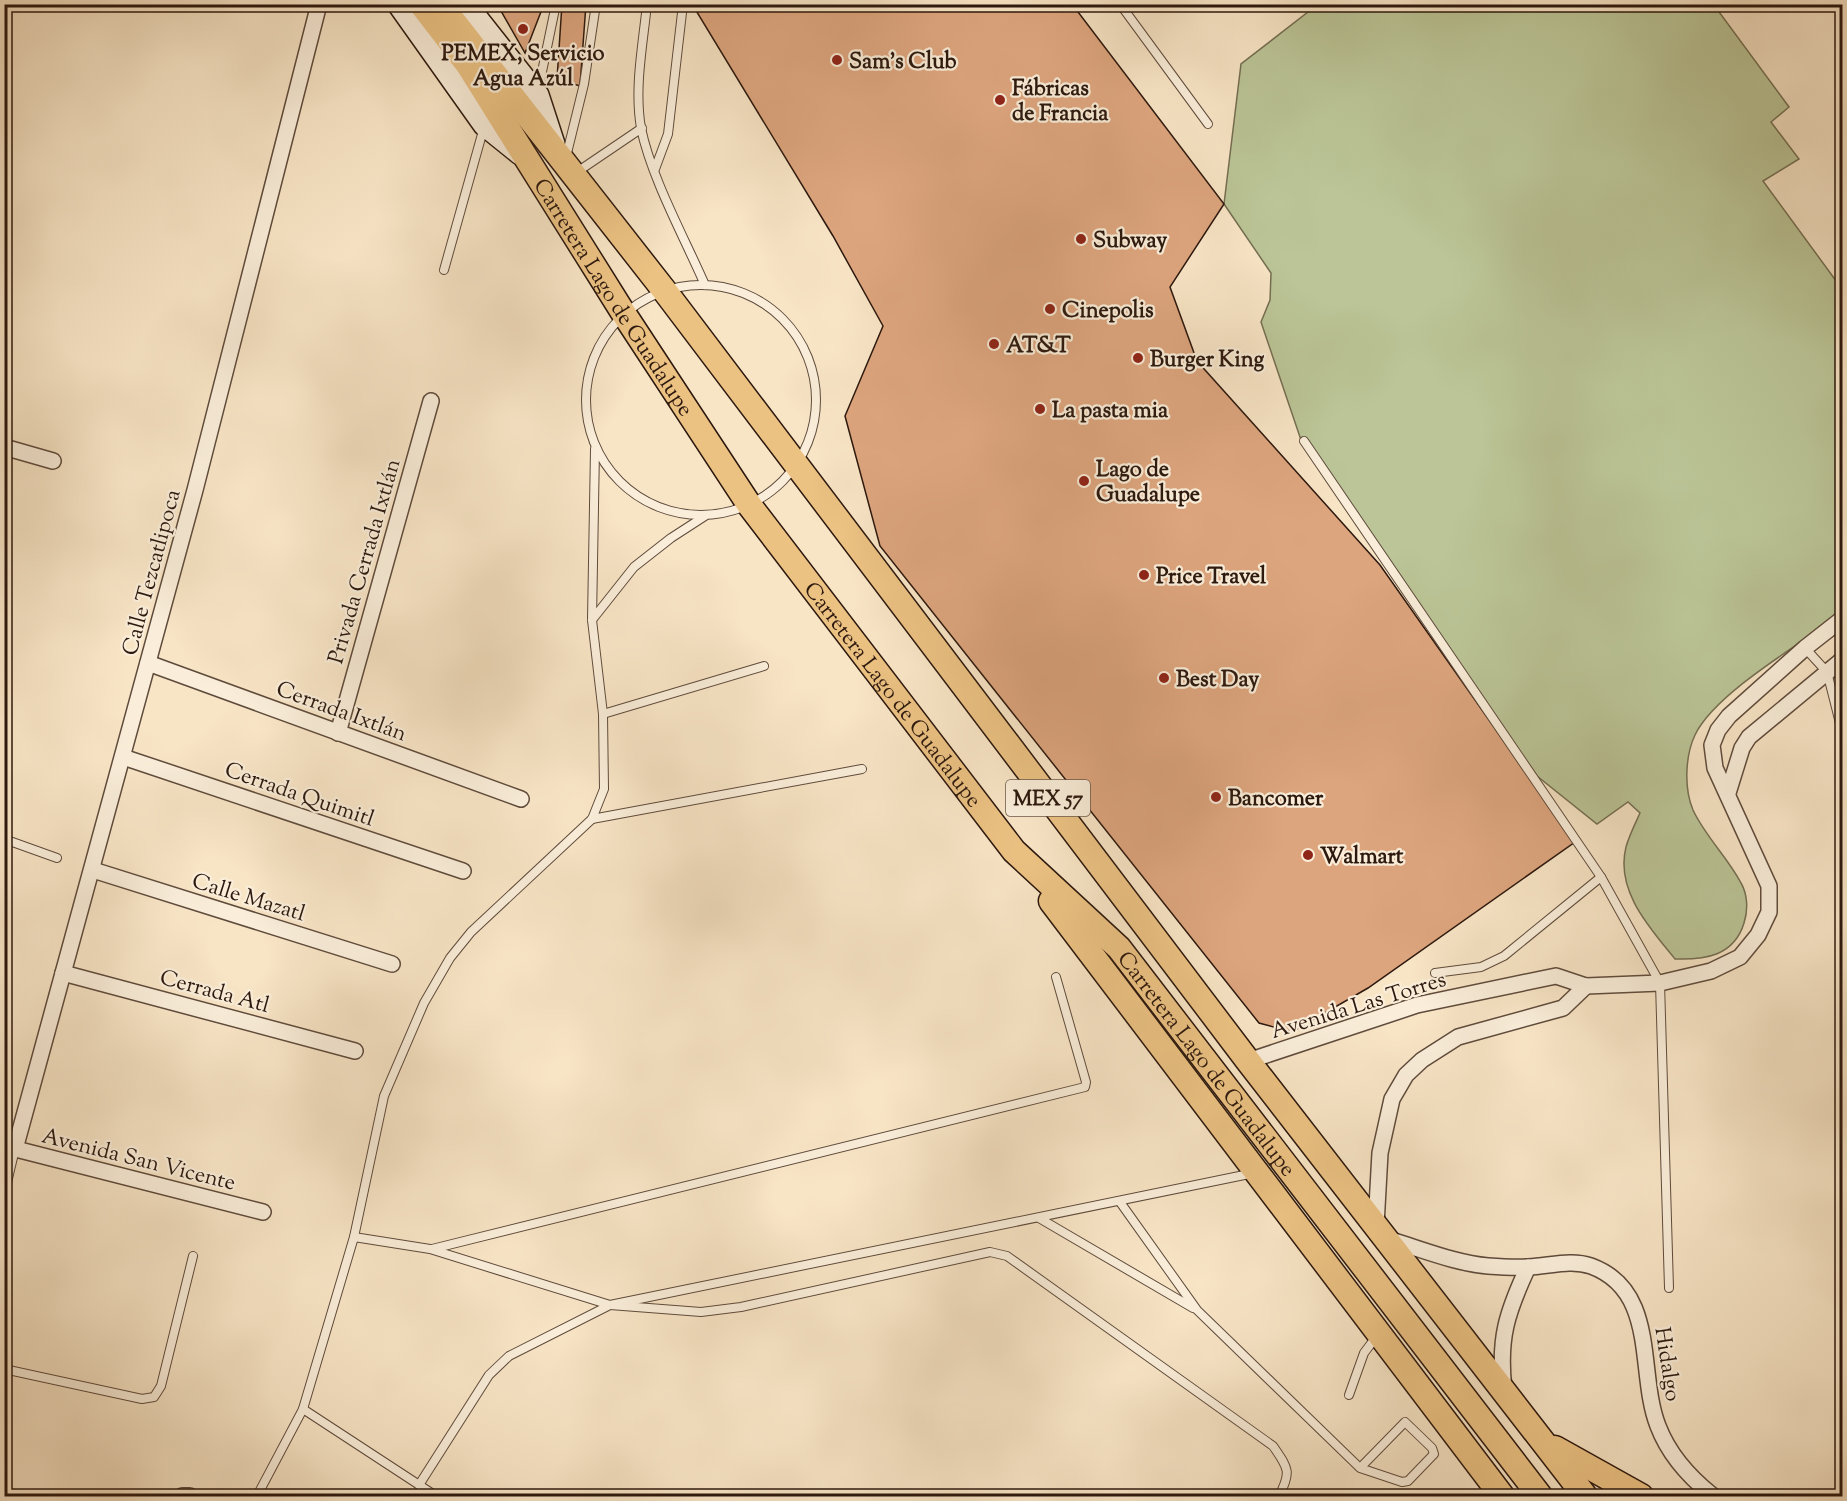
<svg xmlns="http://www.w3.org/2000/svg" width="1847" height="1501" viewBox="0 0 1847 1501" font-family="'Sorts Mill Goudy',serif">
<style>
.green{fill:#bbc597;stroke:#746e52;stroke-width:1.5}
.building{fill:#dda57e;stroke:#2c180e;stroke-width:1.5}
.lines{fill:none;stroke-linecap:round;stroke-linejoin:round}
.lane-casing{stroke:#5f4b3c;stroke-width:10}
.street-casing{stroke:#5f4b3c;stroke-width:18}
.secondary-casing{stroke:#2c180e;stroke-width:24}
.primary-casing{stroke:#2c180e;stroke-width:27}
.lane{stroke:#faeeda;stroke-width:8}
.street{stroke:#faeeda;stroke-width:15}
.secondary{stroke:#faeeda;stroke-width:21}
.primary{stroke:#ecc283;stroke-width:24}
.poi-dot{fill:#8f2418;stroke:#faeeda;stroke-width:2}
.labels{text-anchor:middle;stroke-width:4.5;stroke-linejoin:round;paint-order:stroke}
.shield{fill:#faeeda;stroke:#6a584b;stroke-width:1.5}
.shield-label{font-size:21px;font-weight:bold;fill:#2c180e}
.poi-label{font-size:22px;font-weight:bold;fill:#2c180e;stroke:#faeeda;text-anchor:start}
.street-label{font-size:22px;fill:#2c180e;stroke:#faeeda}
</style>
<rect width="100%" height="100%" fill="#f8e5c6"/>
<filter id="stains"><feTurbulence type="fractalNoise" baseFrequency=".00333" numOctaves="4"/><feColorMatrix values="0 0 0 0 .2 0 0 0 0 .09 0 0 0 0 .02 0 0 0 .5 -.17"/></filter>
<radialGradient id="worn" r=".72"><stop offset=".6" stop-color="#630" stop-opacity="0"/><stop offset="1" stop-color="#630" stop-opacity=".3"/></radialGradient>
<path class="green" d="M1317,5H1714L1789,107L1771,122L1799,159L1763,181L1842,289V614C1802,643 1715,693 1695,735C1685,756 1684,789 1693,810C1705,836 1728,858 1741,883C1748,895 1748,911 1744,923C1734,956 1705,960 1675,959C1650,928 1615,891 1626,847C1629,836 1635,824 1640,813L1628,802L1597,824L1537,776L1302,443L1261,322L1270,300L1271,273L1224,204L1241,64Z"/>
<g class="building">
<path d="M497,4H544L525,53Z"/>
<path d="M562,4H586L580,86L557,79Z"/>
<path d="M692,4H1072L1224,204L1170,287L1197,361L1380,565L1575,842L1368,988L1292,1032L1259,1023L880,546L845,416L883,326L833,236Z"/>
</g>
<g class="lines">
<g class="lane-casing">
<g id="lane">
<path d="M647,4C643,44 634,88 641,128C651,177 684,237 705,285"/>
<path d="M1120,4L1208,124"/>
<path d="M538,91L556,4"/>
<path d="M566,157L584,84L596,4"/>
<path d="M655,169L668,134L683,4"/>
<path d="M577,172L642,128"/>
<path d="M444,270L484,127"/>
<circle cx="701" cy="400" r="115"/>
<path d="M1304,441L1601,877L1660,983L1669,1288"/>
<path d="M592,620L634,567L671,538L705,516"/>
<path d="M1805,648L1827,672L1842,731"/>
<path d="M603,714L764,666"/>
<path d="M592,819L862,769"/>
<path d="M4,839L57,858"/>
<path d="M1435,973L1481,967L1504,956L1601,877"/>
<path d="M4,1195L15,1149"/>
<path d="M1120,1202L1197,1310L1360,1468L1402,1482L1408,1481L1434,1454L1432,1448L1405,1422L1360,1468"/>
<path d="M1039,1218L1193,1308"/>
<path d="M354,1237L430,1249L610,1305L701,1312L741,1307L990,1252L1007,1256L1273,1446C1288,1468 1292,1471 1279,1496"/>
<path d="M432,1249L1085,1087L1086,1082L1056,977"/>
<path d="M4,1369L142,1399L154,1397L161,1386L193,1256"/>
<path d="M1349,1395L1364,1353L1376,1337"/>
<path d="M303,1409L436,1496"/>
<path d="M419,1485L489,1375L509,1356L610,1305L1254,1173"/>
<path d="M257,1496L303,1409L354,1237L384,1096L424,1003L450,958L471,932L592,819L604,789L603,714L592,620L595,449"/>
</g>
</g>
<g class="street-casing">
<g id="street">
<path d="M4,447L53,461"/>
<path d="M148,663L521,799"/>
<path d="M338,733L431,401"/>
<path d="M123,757L463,871"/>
<path d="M1728,793L1742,748L1749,737L1842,660"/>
<path d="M93,870L392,964"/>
<path d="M63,973L355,1051"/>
<path d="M1248,1061L1417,1005L1556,976L1586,986L1660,983L1711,971L1740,957L1758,935L1769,912V886L1715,768L1712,745L1718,730L1729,716L1805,648L1842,619"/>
<path d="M4,1146L263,1212"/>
<path d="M15,1149L195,490L319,4"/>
<path d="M1376,1225L1380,1153L1392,1099L1406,1075L1422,1060L1458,1037L1563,1008L1586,986"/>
<path d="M1387,1239C1419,1248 1454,1263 1488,1266C1501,1267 1515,1268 1528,1267C1550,1266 1571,1259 1591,1266C1659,1291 1637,1373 1658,1426C1669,1455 1689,1477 1713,1496"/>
<path d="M1504,1389C1498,1339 1507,1312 1528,1267"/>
<path d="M182,1496H190"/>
</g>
</g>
<g class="secondary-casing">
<g id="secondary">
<path d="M398,4L484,125L520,154"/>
<path d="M466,4L538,95L554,144"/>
</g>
</g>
<g class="primary-casing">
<g id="primary">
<path id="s1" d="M421,4L468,65L624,314L750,506L1014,851L1119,948L1540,1496"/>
<path d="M440,4L664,290L1248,1061L1585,1496"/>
<path d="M1051,901L1502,1496"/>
<path d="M1555,1448L1641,1496"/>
</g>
</g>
<use href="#lane" class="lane"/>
<use href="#street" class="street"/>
<use href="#secondary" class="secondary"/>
<use href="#primary" class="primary"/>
</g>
<g class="poi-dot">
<circle cx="523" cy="29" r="6"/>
<circle cx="837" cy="60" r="6"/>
<circle cx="1000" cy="100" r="6"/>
<circle cx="1081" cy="239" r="6"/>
<circle cx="1050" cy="309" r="6"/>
<circle cx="994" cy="344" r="6"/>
<circle cx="1138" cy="358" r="6"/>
<circle cx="1040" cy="409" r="6"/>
<circle cx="1084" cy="481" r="6"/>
<circle cx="1144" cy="575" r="6"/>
<circle cx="1164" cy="678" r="6"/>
<circle cx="1216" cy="797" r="6"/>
<circle cx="1308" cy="855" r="6"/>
</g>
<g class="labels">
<rect class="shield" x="1006" y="780" width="84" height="36" rx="4.5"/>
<g class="shield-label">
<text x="1048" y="805">MEX 57</text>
</g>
<g class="poi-label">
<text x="523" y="60" text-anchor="middle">PEMEX, Servicio<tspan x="523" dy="25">Agua Azúl</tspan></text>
<text x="849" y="68">Sam's Club</text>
<text x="1012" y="95">Fábricas<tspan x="1012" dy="25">de Francia</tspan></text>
<text x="1093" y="247">Subway</text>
<text x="1062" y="317">Cinepolis</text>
<text x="1006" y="352">AT&amp;T</text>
<text x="1150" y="366">Burger King</text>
<text x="1052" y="417">La pasta mia</text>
<text x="1096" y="476">Lago de<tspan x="1096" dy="25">Guadalupe</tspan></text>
<text x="1156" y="583">Price Travel</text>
<text x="1176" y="686">Best Day</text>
<text x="1228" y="805">Bancomer</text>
<text x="1320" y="863">Walmart</text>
</g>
<g class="street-label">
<text dy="8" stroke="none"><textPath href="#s1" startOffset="351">Carretera Lago de Guadalupe</textPath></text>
<text transform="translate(363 561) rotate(-74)" y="8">Privada Cerrada Ixtlán</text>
<text transform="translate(150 572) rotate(-75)" y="8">Calle Tezcatlipoca</text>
<text dy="8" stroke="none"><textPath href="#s1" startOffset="837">Carretera Lago de Guadalupe</textPath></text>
<text transform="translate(342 710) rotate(20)" y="8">Cerrada Ixtlán</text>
<text transform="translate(300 793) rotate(19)" y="8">Cerrada Quimitl</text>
<text transform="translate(249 896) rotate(17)" y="8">Calle Mazatl</text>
<text transform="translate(215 990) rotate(15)" y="8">Cerrada Atl</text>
<text transform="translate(1358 1004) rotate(-17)" y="8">Avenida Las Torres</text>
<text dy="8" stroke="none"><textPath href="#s1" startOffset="1323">Carretera Lago de Guadalupe</textPath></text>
<text transform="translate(139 1158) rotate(14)" y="8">Avenida San Vicente</text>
<text transform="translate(1669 1364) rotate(81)" y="8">Hidalgo</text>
</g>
</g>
<rect width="1847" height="1501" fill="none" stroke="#f8e5c6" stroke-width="24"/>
<rect x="6" y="6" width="1835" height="1489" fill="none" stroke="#2c180e" stroke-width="3"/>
<rect x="12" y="12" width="1823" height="1477" fill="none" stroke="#2c180e" stroke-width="1.5"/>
<rect width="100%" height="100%" filter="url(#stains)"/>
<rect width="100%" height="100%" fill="url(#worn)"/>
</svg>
